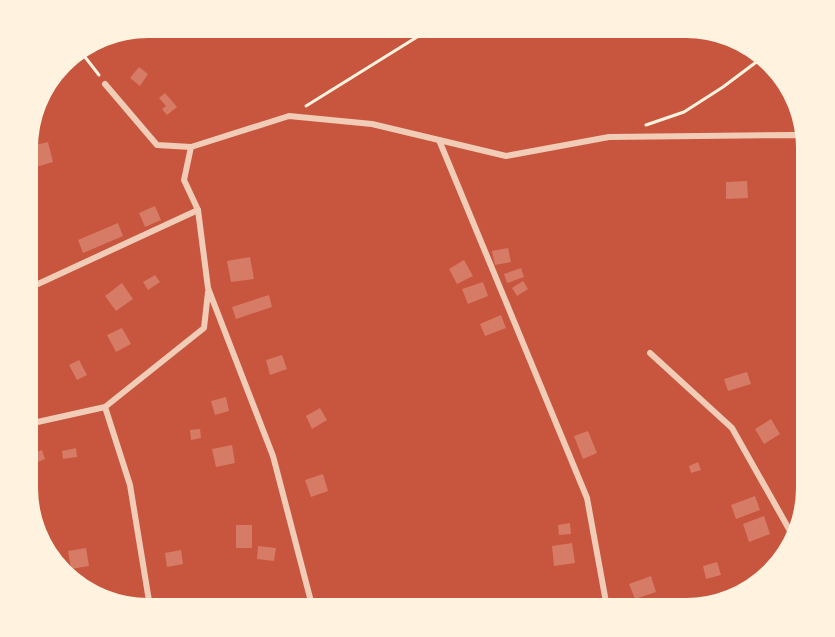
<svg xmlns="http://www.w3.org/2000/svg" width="835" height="637" viewBox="0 0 835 637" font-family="'Times New Roman',serif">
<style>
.building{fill:#d67c66}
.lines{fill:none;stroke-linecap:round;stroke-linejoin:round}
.path{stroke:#fff3e0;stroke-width:3}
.minor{stroke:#f1ccb7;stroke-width:6}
.rim{fill:none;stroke:#fff3e0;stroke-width:8}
</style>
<rect width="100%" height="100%" fill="#c8553d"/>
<g class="building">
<path d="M139,67L148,74L140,86L130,78Z"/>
<path d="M165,93L177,107L167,115L162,109L166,106L159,98Z"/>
<path d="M48,142L53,162L33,168L27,147Z"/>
<path d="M747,181L748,198L726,199V182Z"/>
<path d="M155,206L161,220L145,227L139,213Z"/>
<path d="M118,223L123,236L83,253L78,240Z"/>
<path d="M508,248L511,262L495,265L492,251Z"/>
<path d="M250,257L254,279L231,282L227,261Z"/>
<path d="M464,260L473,276L457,284L449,269Z"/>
<path d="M521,268L524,277L507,283L504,274Z"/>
<path d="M155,275L160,282L148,290L143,282Z"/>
<path d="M523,281L528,289L517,296L512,288Z"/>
<path d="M483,282L488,296L468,304L462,289Z"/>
<path d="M122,283L133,299L116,311L105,296Z"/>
<path d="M269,295L272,307L236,319L232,307Z"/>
<path d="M501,315L506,328L485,336L480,324Z"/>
<path d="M122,328L131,344L116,352L107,335Z"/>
<path d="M282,355L287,369L270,375L266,360Z"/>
<path d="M79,360L87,375L77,380L69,365Z"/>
<path d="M747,372L751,384L728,391L724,379Z"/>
<path d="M226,397L229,411L215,415L211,401Z"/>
<path d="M320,408L327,420L312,429L306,416Z"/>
<path d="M771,419L780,434L764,444L755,429Z"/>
<path d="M200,429L201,438L191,440L190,430Z"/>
<path d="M588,431L597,453L583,459L574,436Z"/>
<path d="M232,445L235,463L216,467L212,449Z"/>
<path d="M76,448L77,457L63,459L62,451Z"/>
<path d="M42,450L45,459L31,465L27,456Z"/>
<path d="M698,462L701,470L691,473L689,466Z"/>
<path d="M323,474L328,491L311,497L305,480Z"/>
<path d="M755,496L760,510L736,519L731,505Z"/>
<path d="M764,516L770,534L749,542L743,524Z"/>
<path d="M570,523L571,534L559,535L558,525Z"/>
<rect x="236" y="525" width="16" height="23"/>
<path d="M572,543L575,563L554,566L552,546Z"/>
<path d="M258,546L276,548L274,561L257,559Z"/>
<path d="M86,548L89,566L71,569L68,551Z"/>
<path d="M181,550L183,564L167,567L165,553Z"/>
<path d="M717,562L721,575L706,579L703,566Z"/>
<path d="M651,576L656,592L635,599L629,584Z"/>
<path d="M372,608L373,613H352V612Z"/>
</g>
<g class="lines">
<g class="path">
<path d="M78,48L99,75"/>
<path d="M306,106L417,37L441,27"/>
<path d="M646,125L684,112L723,87L767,54"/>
</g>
<g class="minor">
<path d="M105,84L157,145L191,147L289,116L372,124L506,156L609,137L794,135L808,137"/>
<path d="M439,140L587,498L608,613"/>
<path d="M191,147L184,180L198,210L208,288L273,456L314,613"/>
<path d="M25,290L198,210"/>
<path d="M650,353L732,428L794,538"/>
<path d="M105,407L130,485L151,613"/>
<path d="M24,425L105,407L204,328L208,292"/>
</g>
</g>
<path d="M0 0H835V637H0ZM148 34H686A114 114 0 0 1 800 148V488A114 114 0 0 1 686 602H148A114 114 0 0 1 34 488V148A114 114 0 0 1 148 34Z" fill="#fff3e0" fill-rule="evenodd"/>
<path class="rim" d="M148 34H686A114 114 0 0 1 800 148V488A114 114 0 0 1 686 602H148A114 114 0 0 1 34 488V148A114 114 0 0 1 148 34Z"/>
</svg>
